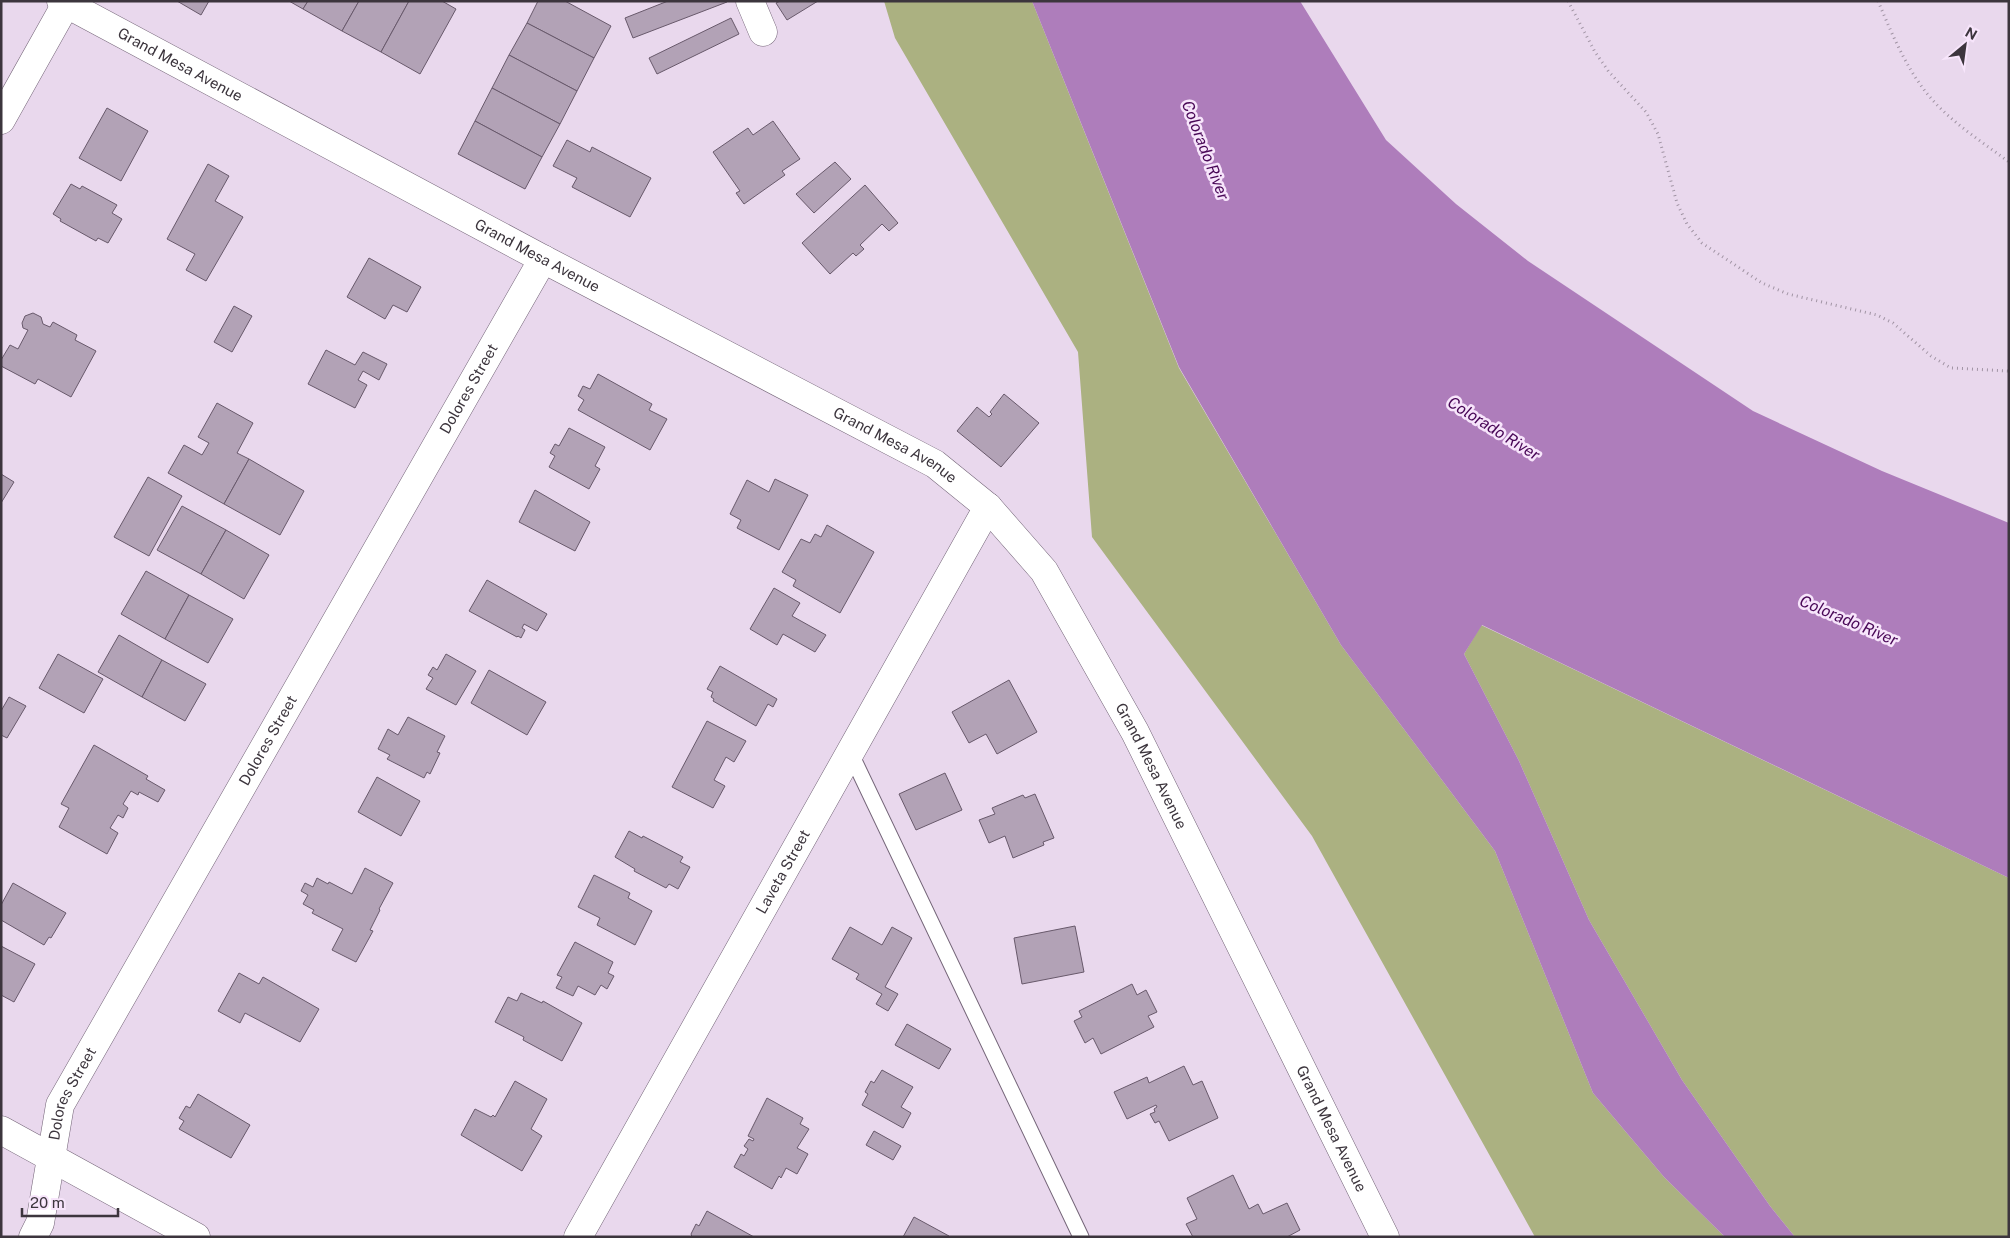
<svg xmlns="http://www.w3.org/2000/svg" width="2010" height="1238" viewBox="0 0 2010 1238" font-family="'Public Sans',sans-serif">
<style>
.green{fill:#abb181}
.water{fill:#ae7dbb}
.building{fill:#b2a2b6;stroke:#68596b}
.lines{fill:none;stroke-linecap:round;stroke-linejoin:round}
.service-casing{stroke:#746578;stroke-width:17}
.minor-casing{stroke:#746578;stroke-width:29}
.path{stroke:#a194a4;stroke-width:3;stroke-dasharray:1 4;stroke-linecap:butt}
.service{stroke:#fff;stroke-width:15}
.minor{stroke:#fff;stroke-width:28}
.labels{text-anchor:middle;stroke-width:5;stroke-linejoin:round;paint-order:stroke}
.street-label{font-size:15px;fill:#3c353d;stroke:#f7e5fb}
.water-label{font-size:16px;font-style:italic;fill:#480756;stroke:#f7e5fb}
</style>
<rect width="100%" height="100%" fill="#e9d8ed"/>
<g class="green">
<path d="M884,1H1032L1179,368L1341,645L1495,851L1593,1093L1664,1177L1725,1237H1535L1312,836L1092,537L1078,352L895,38Z"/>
<path d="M1481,625L2009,878V1237H1795L1770,1206L1682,1080L1589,920L1519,761L1464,654Z"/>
</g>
<path class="water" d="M1032,1H1300L1386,140L1456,204L1528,261L1753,411L1882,471L2009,523V878L1482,625L1464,654L1519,761L1589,920L1682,1080L1770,1206L1795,1237H1725L1664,1177L1593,1093L1495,851L1341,645L1179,367Z"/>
<g class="building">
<path d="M177,1H209L201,15Z"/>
<path d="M289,1H308L303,9Z"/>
<path d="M308,1H359L342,31L303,9Z"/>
<path d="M359,1H409L381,52L342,31Z"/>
<path d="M409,1H442L456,9L420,74L381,52Z"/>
<path d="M538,1H565L611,26L594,58L527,23Z"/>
<path d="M668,1H726L727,2L633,38L625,18Z"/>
<path d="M780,1H818L787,20L776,3Z"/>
<path d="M731,18L739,34L657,74L649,58Z"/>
<path d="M527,23L594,58L577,91L509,55Z"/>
<path d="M509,55L577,91L560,124L492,88Z"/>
<path d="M492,88L560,124L542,157L475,121Z"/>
<path d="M107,108L148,131L121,181L79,158Z"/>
<path d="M475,121L542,157L525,189L458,154Z"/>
<path d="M773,121L800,159L782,171L785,175L744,204L736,193L740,191L713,152L748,128L753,135Z"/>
<path d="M567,140L590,152L592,147L651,178L630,217L572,187L577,178L553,166Z"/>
<path d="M835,162L851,179L814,213L796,194Z"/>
<path d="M208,164L229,176L215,201L243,217L206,281L186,270L195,254L167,239Z"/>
<path d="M71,184L80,189L82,186L117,205L112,213L122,219L108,243L98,238L96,241L60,221L61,219L53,214Z"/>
<path d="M865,185L898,223L889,231L882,224L860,245L864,249L856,256L853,253L830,274L802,243Z"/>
<path d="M369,258L421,287L407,312L393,305L385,319L347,297Z"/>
<path d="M234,306L252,316L232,352L214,342Z"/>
<path d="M33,313L41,317L43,324L50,327L53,322L77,335L75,340L96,351L71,397L38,379L35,384L1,366V360L10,345L18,349L28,330L23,328L22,323L25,316Z"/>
<path d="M326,350L355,365L363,352L387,364L379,380L363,371L358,380L367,385L355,408L308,384Z"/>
<path d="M598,374L652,404L649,410L667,419L650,450L578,410L584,400L578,396L583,386L590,389Z"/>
<path d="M1004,394L1039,423L1001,467L957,431L977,407L989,417L992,414L990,412Z"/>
<path d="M217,403L253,423L237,453L249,459L224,504L168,473L184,445L202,455L209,443L198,437Z"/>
<path d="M569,428L605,447L595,466L600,469L589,489L549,467L555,456L550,453L555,444L559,446Z"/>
<path d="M249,459L304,491L280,535L224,504Z"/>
<path d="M1,474L14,482L1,503Z"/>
<path d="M148,477L182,496L149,556L114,537Z"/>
<path d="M775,479L808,495L779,550L737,528L741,520L730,514L747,480L769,492Z"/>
<path d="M535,490L590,522L575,551L519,522Z"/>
<path d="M182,506L226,530L201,574L157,550Z"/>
<path d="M827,525L874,552L840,613L793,586L796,580L782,572L801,539L810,543L815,534L821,537Z"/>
<path d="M226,530L269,555L244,599L201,574Z"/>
<path d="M146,571L189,595L165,639L121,614Z"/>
<path d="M487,580L547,614L537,631L524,624L522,628L525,630L521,638L518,636L517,637L469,611Z"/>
<path d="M774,588L800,603L792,616L826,635L815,652L783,634L777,645L750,629Z"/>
<path d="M189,595L233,619L208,663L165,639Z"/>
<path d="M119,635L162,660L142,697L98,672Z"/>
<path d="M58,654L103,679L84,713L39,688Z"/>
<path d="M446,654L476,671L456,705L426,689L433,678L428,675L433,667L437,670Z"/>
<path d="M162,660L206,684L185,721L142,697Z"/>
<path d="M720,666L777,699L773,707L768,704L756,726L713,701L714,699L711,697L713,692L707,689Z"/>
<path d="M489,670L546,702L527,735L471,703Z"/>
<path d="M1009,680L1037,732L997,754L986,734L969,743L952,712Z"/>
<path d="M9,697L26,706L7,738L1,735V711Z"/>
<path d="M408,717L445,736L437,752L440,753L430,774L427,772L424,778L387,759L390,755L378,749L388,729L398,735Z"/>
<path d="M707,721L746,741L734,762L726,757L714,780L725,786L713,808L672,787Z"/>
<path d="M94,745L148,776L146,779L165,790L158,802L139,792L138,795L131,791L123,804L128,808L123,818L118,815L110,828L118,833L107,854L59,827L69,808L61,804Z"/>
<path d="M945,773L962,810L916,830L899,794Z"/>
<path d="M377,777L420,801L401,836L358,812Z"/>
<path d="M1035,794L1054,838L1043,842L1044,845L1013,858L1005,836L989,843L979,820L995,814L992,808L1023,795L1025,798Z"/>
<path d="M629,831L642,838L643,836L683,857L680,862L690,867L678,889L669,884L666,888L634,871L635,869L615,857Z"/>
<path d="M365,868L393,883L379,909L380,910L370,930L373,931L356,962L332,950L343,929L312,913L314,910L303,904L308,895L301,891L305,883L313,887L317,878L328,884L329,882L352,894Z"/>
<path d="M594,875L630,893L628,898L652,911L635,945L597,925L600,918L578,907Z"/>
<path d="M13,883L66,913L51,938L49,937L44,945L1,920V905Z"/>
<path d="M1075,926L1084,972L1022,984L1014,938Z"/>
<path d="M850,927L882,945L892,927L912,938L885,987L898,994L888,1011L876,1004L882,994L856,979L859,974L832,959Z"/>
<path d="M575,942L613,962L608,973L614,976L607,989L601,985L595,995L578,986L573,996L556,988L562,977L557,975Z"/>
<path d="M1,946L35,964L14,1002L1,995Z"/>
<path d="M239,973L259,984L263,977L319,1009L300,1042L245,1013L240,1023L218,1011Z"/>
<path d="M1132,984L1137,995L1146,990L1157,1012L1148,1016L1154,1027L1101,1054L1093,1038L1085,1043L1074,1021L1082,1017L1079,1011Z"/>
<path d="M521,993L542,1003L543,1001L582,1023L562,1061L523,1040L524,1037L495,1022L508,997L517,1001Z"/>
<path d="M907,1024L951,1049L939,1069L895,1045Z"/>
<path d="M1184,1066L1193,1085L1202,1081L1218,1118L1169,1141L1159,1121L1155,1123L1150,1114L1155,1112L1154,1109L1157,1107L1156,1105L1127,1119L1114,1092L1147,1077L1149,1083Z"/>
<path d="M882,1070L913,1087L901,1107L911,1113L903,1128L862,1105L868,1094L865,1092L871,1081L874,1083Z"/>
<path d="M515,1081L547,1099L531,1129L542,1136L522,1171L461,1135L475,1109L491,1117L493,1115L495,1117Z"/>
<path d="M198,1094L250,1125L231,1158L179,1129L184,1121L179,1118L186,1106L190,1108Z"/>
<path d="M767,1098L803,1118L800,1124L809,1129L797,1148L808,1154L797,1174L786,1168L781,1178L779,1176L772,1189L734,1167L741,1154L744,1156L748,1149L744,1146L749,1139L753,1141L754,1139L748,1136Z"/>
<path d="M874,1131L901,1146L893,1160L866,1145Z"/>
<path d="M1233,1175L1249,1209L1258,1204L1263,1214L1287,1203L1300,1230L1287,1237H1193L1186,1224L1197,1219L1187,1198Z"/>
<path d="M707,1211L754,1237H692L691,1234L696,1224L699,1226Z"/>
<path d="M914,1217L949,1236L948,1237H903Z"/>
</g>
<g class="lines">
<g class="service-casing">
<path id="service" d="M850,752L1081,1237"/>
</g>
<g class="minor-casing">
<g id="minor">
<path id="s1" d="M61,1L543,259L935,464L988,507L1044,571L1135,732L1385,1237"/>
<path d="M750,1L763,32"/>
<path d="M1,120L66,4"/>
<path d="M1,1130L196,1237"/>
<path id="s2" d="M33,1237L40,1223L60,1105L543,259"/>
<path id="s3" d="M578,1237L988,507"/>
</g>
</g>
<g class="path">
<path d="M1568,1L1595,52L1609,72L1646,112L1658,134L1677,203L1687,224L1702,243L1762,283L1788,294L1877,315L1893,323L1931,356L1951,368L2009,371"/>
<path d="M1878,1C1892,34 1906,68 1929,96C1951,122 1982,142 2009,162"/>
</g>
<use href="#service" class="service"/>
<use href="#minor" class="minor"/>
</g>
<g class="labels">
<g class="street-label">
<text dy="5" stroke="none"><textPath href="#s1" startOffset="135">Grand Mesa Avenue</textPath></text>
<text dy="5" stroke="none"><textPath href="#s1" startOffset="540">Grand Mesa Avenue</textPath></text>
<text dy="5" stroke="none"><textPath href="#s2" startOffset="960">Dolores Street</textPath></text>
<text dy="5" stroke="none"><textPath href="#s1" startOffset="945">Grand Mesa Avenue</textPath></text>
<text dy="5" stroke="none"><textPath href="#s2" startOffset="555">Dolores Street</textPath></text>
<text dy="5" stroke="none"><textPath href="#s1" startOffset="1365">Grand Mesa Avenue</textPath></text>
<text dy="5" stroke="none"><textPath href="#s3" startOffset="419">Laveta Street</textPath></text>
<text dy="5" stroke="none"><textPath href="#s2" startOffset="150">Dolores Street</textPath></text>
<text dy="5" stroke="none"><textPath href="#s1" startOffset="1770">Grand Mesa Avenue</textPath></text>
</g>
<g class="water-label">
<text transform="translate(1206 150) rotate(69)" y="6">Colorado River</text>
<text transform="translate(1494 428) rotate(32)" y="6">Colorado River</text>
<text transform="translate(1849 620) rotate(23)" y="6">Colorado River</text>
</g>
</g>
<rect width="2010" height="1238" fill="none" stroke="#3c353d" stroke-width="5"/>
<g transform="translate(1965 45) rotate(29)" stroke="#f7e5fb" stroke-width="4" paint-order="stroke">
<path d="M0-4L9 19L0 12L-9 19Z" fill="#3c353d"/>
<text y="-8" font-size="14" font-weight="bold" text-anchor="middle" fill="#3c353d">N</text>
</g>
<path d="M22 1208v8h96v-8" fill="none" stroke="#3c353d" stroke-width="2.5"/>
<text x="30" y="1208" font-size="15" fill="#3c353d" stroke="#f7e5fb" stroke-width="4" paint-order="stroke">20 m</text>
</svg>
